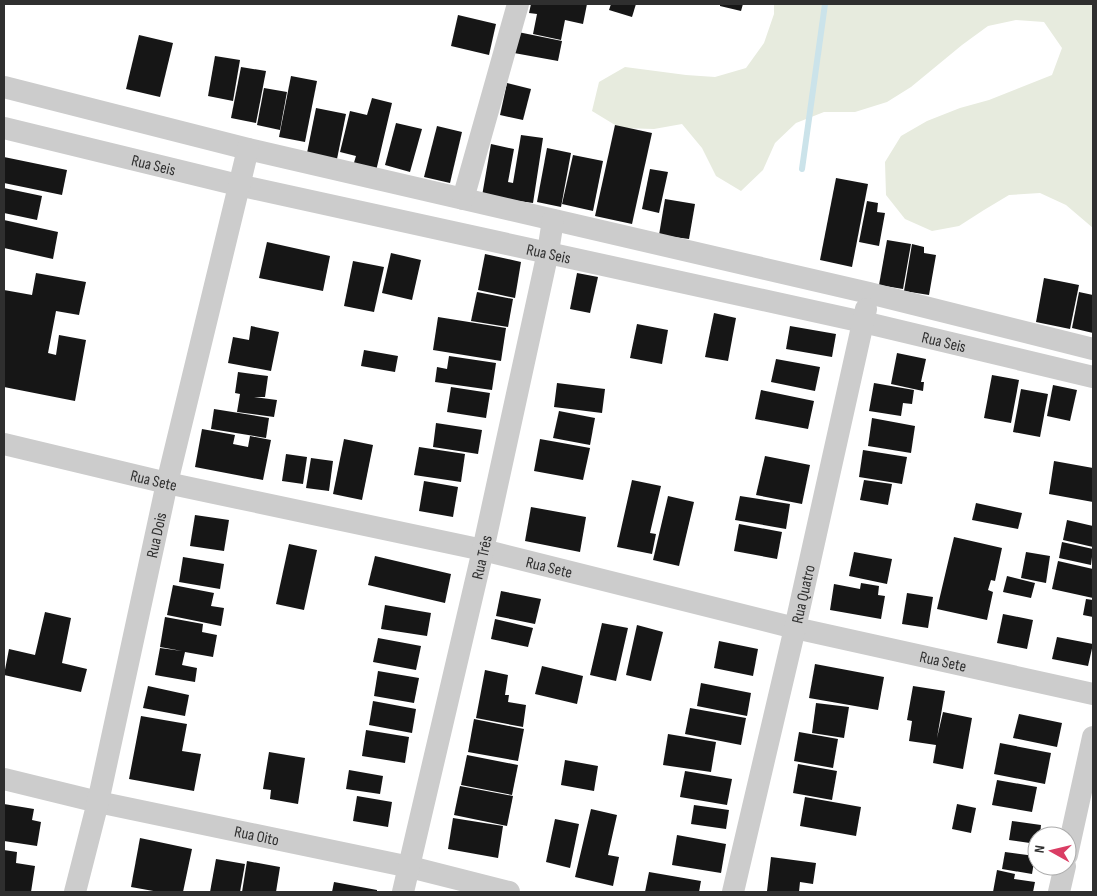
<svg xmlns="http://www.w3.org/2000/svg" width="1097" height="896" viewBox="0 0 1097 896" font-family="'Sofia Sans Condensed',sans-serif">
<style>
.green{fill:#e7ebde}
.lines{fill:none;stroke-linecap:round;stroke-linejoin:round}
.stream{stroke:#cbe3ea;stroke-width:6}
.building{fill:#161616}
.minor{stroke:#ccc;stroke-width:22}
.labels{text-anchor:middle;stroke-width:5;stroke-linejoin:round;paint-order:stroke}
.street-label{font-size:16px;fill:#2f2f2f;stroke:#fff}
</style>
<rect width="100%" height="100%" fill="#fff"/>
<path class="green" d="M774,4H1093V228L1066,205L1040,193L1009,195L984,210L959,226L932,231L905,219L886,195L885,162L901,136L927,121L960,108L989,100L1052,75L1062,48L1044,22L1016,20L988,26L962,45L911,87L887,102L855,112H824L796,123L775,143L763,170L741,191L716,176L702,148L682,124L654,129L620,128L592,111L599,82L625,67L686,75L715,77L746,68L764,43L774,14Z"/>
<g class="lines">
<path class="stream" d="M802,169L825,4"/>
</g>
<g class="building">
<path d="M531,4H587L583,24L565,20L561,40L533,34L537,14L529,13Z"/>
<path d="M611,4H636L632,17L609,10Z"/>
<path d="M720,4H743L741,11L720,6Z"/>
<path d="M458,15L496,24L489,55L451,46Z"/>
<path d="M518,32L562,41L558,61L514,53Z"/>
<path d="M139,35L173,43L160,97L126,89Z"/>
<path d="M215,56L240,60L233,101L208,96Z"/>
<path d="M241,67L266,71L256,123L231,118Z"/>
<path d="M291,76L317,81L305,142L279,137Z"/>
<path d="M507,83L531,89L523,120L500,115Z"/>
<path d="M264,88L287,92L280,130L257,125Z"/>
<path d="M372,98L392,103L376,171L353,166L356,156L340,152L350,111L367,115Z"/>
<path d="M316,108L346,114L337,159L307,153Z"/>
<path d="M396,123L422,129L410,172L385,165Z"/>
<path d="M615,125L652,133L632,224L595,216Z"/>
<path d="M437,126L462,132L450,183L424,177Z"/>
<path d="M521,135L543,138L533,203L482,196L491,144L514,149L508,182L513,183Z"/>
<path d="M547,148L571,153L561,207L537,202Z"/>
<path d="M573,155L603,161L593,211L562,204Z"/>
<path d="M4,157L67,170L62,195L4,183Z"/>
<path d="M650,169L668,172L659,213L642,209Z"/>
<path d="M836,178L868,184L852,267L820,260Z"/>
<path d="M4,188L42,196L37,220L4,213Z"/>
<path d="M665,199L695,204L689,239L659,235Z"/>
<path d="M867,201L878,203L877,212L885,213L879,246L859,242Z"/>
<path d="M4,220L58,232L53,259L4,248Z"/>
<path d="M887,240L911,244L903,289L879,285Z"/>
<path d="M267,242L330,256L323,291L259,278Z"/>
<path d="M912,244L924,247V253L936,255L929,295L904,291Z"/>
<path d="M391,253L421,260L412,300L382,293Z"/>
<path d="M485,254L521,262L515,298L478,290Z"/>
<path d="M353,261L384,267L374,312L344,306Z"/>
<path d="M36,273L86,282L79,315L56,311L48,353L56,355L59,335L86,340L75,401L4,387V290L32,295Z"/>
<path d="M577,273L598,277L590,313L570,309Z"/>
<path d="M1044,278L1079,285L1070,329L1036,322Z"/>
<path d="M477,292L513,299L508,327L471,321Z"/>
<path d="M1079,292L1093,295V333L1072,328Z"/>
<path d="M714,313L736,318L728,361L705,357Z"/>
<path d="M438,317L506,328L501,361L433,350Z"/>
<path d="M637,324L668,330L662,364L630,358Z"/>
<path d="M251,326L279,332L271,371L228,363L233,337L249,340Z"/>
<path d="M790,326L836,334L832,357L786,349Z"/>
<path d="M364,350L398,356L395,372L361,366Z"/>
<path d="M897,353L926,359L921,382H924L923,391L891,384Z"/>
<path d="M449,356L496,363L492,390L435,382L437,367L447,369Z"/>
<path d="M776,359L820,367L815,391L771,382Z"/>
<path d="M238,372L268,376L265,397H254L277,400L274,417L237,412L240,394L235,393Z"/>
<path d="M992,375L1019,380L1011,423L984,418Z"/>
<path d="M557,383L605,389L602,413L554,407Z"/>
<path d="M874,383L914,390L912,404L903,403L901,416L869,411Z"/>
<path d="M1053,385L1077,390L1070,421L1047,416Z"/>
<path d="M451,387L490,393L486,418L447,412Z"/>
<path d="M1021,389L1048,394L1040,437L1013,432Z"/>
<path d="M761,390L814,401L808,429L755,419Z"/>
<path d="M214,409L269,418L266,438L211,429Z"/>
<path d="M559,411L595,418L590,445L553,438Z"/>
<path d="M872,418L915,426L911,453L868,446Z"/>
<path d="M436,423L482,430L478,454L433,447Z"/>
<path d="M202,429L235,435L233,444L248,447L250,436L271,440L263,480L195,467Z"/>
<path d="M344,439L373,445L362,500L333,494Z"/>
<path d="M540,439L590,448L583,480L534,471Z"/>
<path d="M419,447L465,454L461,482L414,475Z"/>
<path d="M863,450L907,457L902,484L859,477Z"/>
<path d="M286,454L307,457L303,484L282,481Z"/>
<path d="M765,456L810,465L802,504L756,495Z"/>
<path d="M311,458L333,461L329,491L306,488Z"/>
<path d="M1054,461L1093,468V502L1049,494Z"/>
<path d="M632,480L661,486L650,533L656,534L652,554L617,547Z"/>
<path d="M864,480L892,484L888,505L860,500Z"/>
<path d="M424,481L458,487L453,517L419,511Z"/>
<path d="M668,496L694,502L679,566L653,560Z"/>
<path d="M740,496L790,504L786,529L735,520Z"/>
<path d="M976,503L1022,513L1018,529L972,520Z"/>
<path d="M531,507L586,517L580,552L525,541Z"/>
<path d="M195,515L229,520L224,551L190,546Z"/>
<path d="M1067,520L1093,526V547L1063,540Z"/>
<path d="M739,524L782,532L777,559L734,551Z"/>
<path d="M954,537L1002,548L995,581L991,580L988,590L993,592L987,620L937,609Z"/>
<path d="M1062,542L1093,549L1091,565L1059,558Z"/>
<path d="M289,544L317,550L304,610L276,604Z"/>
<path d="M854,552L892,559L887,584L849,576Z"/>
<path d="M1026,552L1050,556L1046,583L1021,578Z"/>
<path d="M375,556L451,574L445,603L368,585Z"/>
<path d="M183,557L224,564L220,589L179,582Z"/>
<path d="M1058,561L1093,569V598L1052,589Z"/>
<path d="M1007,576L1035,583L1031,598L1003,592Z"/>
<path d="M861,583L879,586L878,595L885,596L881,619L830,610L834,584L860,589Z"/>
<path d="M173,585L214,593L211,606L224,608L221,626L167,615Z"/>
<path d="M501,591L541,599L535,624L496,616Z"/>
<path d="M907,593L933,597L928,628L902,624Z"/>
<path d="M1086,599L1093,600V617L1083,615Z"/>
<path d="M385,605L431,613L427,636L381,629Z"/>
<path d="M45,612L71,618L62,663L87,669L81,692L4,675L9,649L35,655Z"/>
<path d="M1003,614L1033,620L1027,649L997,643Z"/>
<path d="M165,617L203,624L202,632L217,635L213,657L185,652L182,665L197,668L195,682L155,675L160,648L182,651L160,647Z"/>
<path d="M495,619L533,628L528,647L491,639Z"/>
<path d="M602,623L628,628L616,681L590,675Z"/>
<path d="M637,625L663,632L651,681L626,675Z"/>
<path d="M1057,637L1093,644L1088,666L1052,659Z"/>
<path d="M378,638L421,646L416,670L373,662Z"/>
<path d="M719,641L758,649L753,676L714,668Z"/>
<path d="M815,664L884,677L878,710L809,698Z"/>
<path d="M542,666L583,676L577,704L535,694Z"/>
<path d="M485,670L508,675L505,695H509L508,702L526,705L523,727L476,718Z"/>
<path d="M378,671L419,678L414,703L374,696Z"/>
<path d="M701,683L751,693L747,716L697,706Z"/>
<path d="M148,686L189,695L185,716L143,708Z"/>
<path d="M913,686L945,691L937,738L943,712L972,718L963,769L933,763L936,745L909,741L912,721L907,720Z"/>
<path d="M373,701L416,709L412,733L369,725Z"/>
<path d="M816,703L849,707L844,738L812,733Z"/>
<path d="M690,708L746,718L741,745L685,734Z"/>
<path d="M1019,714L1062,723L1057,747L1013,738Z"/>
<path d="M141,716L187,724L182,751L201,754L194,791L129,779Z"/>
<path d="M474,719L524,729L518,761L468,752Z"/>
<path d="M366,730L409,737L405,763L362,756Z"/>
<path d="M799,732L838,739L833,768L794,761Z"/>
<path d="M668,734L716,742L711,772L663,765Z"/>
<path d="M1000,743L1051,753L1045,784L994,774Z"/>
<path d="M269,752L305,758L298,804L270,799L271,790L263,789Z"/>
<path d="M467,755L518,765L512,795L461,785Z"/>
<path d="M565,760L598,766L594,791L561,785Z"/>
<path d="M798,764L837,771L832,800L793,793Z"/>
<path d="M349,770L383,776L380,794L346,789Z"/>
<path d="M685,771L732,779L727,805L680,797Z"/>
<path d="M997,780L1037,787L1032,812L992,805Z"/>
<path d="M460,786L513,796L507,826L454,815Z"/>
<path d="M357,796L392,802L388,827L353,821Z"/>
<path d="M805,797L861,807L856,836L800,826Z"/>
<path d="M4,804L34,809L32,820L41,822L37,846L4,841Z"/>
<path d="M957,804L976,808L971,833L952,829Z"/>
<path d="M694,805L729,810L726,829L691,824Z"/>
<path d="M591,809L617,815L608,855L619,857L613,886L575,877Z"/>
<path d="M453,818L503,826L498,858L448,849Z"/>
<path d="M555,819L579,824L570,868L546,862Z"/>
<path d="M1012,821L1041,825L1040,836H1037V844L1009,840Z"/>
<path d="M677,835L726,844L721,873L672,865Z"/>
<path d="M140,838L192,849L183,892H159L131,887Z"/>
<path d="M4,850L17,852L16,863L35,866L31,892H4Z"/>
<path d="M1005,852L1035,856L1032,874L1002,869Z"/>
<path d="M771,857L816,863L813,884L800,882L799,892H777L767,891Z"/>
<path d="M216,859L245,864L240,892H210Z"/>
<path d="M247,861L280,867L276,892H242Z"/>
<path d="M997,870L1015,874L1014,879L1035,882L1033,892H993Z"/>
<path d="M649,872L701,881L699,892H645Z"/>
<path d="M334,882L377,890V892H332Z"/>
</g>
<g class="lines">
<g class="minor">
<path d="M4,87L248,149L869,293L1093,349"/>
<path id="s1" d="M4,128L238,185L863,322L1093,377"/>
<path d="M463,199L518,4"/>
<path id="s2" d="M4,444L167,483L483,550L795,628L1093,694"/>
<path id="s3" d="M4,779L98,802L410,867L509,892"/>
<path d="M1067,855L1093,737"/>
<path id="s4" d="M75,892L98,802L167,483L248,149"/>
<path id="s5" d="M403,892L483,550L548,252L553,220"/>
<path id="s6" d="M733,892L795,628L866,309"/>
<path d="M1059,892L1065,866"/>
</g>
</g>
<g class="labels">
<g class="street-label">
<text dy="6" stroke="none"><textPath href="#s1" startOffset="154">Rua Seis</textPath></text>
<text dy="6" stroke="none"><textPath href="#s1" startOffset="559">Rua Seis</textPath></text>
<text dy="6" stroke="none"><textPath href="#s1" startOffset="964">Rua Seis</textPath></text>
<text dy="6" stroke="none"><textPath href="#s2" startOffset="154">Rua Sete</textPath></text>
<text dy="6" stroke="none"><textPath href="#s4" startOffset="366">Rua Dois</textPath></text>
<text dy="6" stroke="none"><textPath href="#s5" startOffset="344">Rua Três</textPath></text>
<text dy="6" stroke="none"><textPath href="#s2" startOffset="559">Rua Sete</textPath></text>
<text dy="6" stroke="none"><textPath href="#s6" startOffset="306">Rua Quatro</textPath></text>
<text dy="6" stroke="none"><textPath href="#s2" startOffset="964">Rua Sete</textPath></text>
<text dy="6" stroke="none"><textPath href="#s3" startOffset="259">Rua Oito</textPath></text>
</g>
</g>
<rect width="1097" height="896" fill="none" stroke="#2f2f2f" stroke-width="10"/>
<g transform="translate(1052 851) rotate(278)"><circle r="24" fill="#ffffff" stroke="#acacac"/>
<path d="M0-4L9 19L0 12L-9 19Z" fill="#da3d64"/>
<text y="-8" font-size="14" font-weight="bold" text-anchor="middle" fill="#2f2f2f">N</text>
</g>
</svg>
